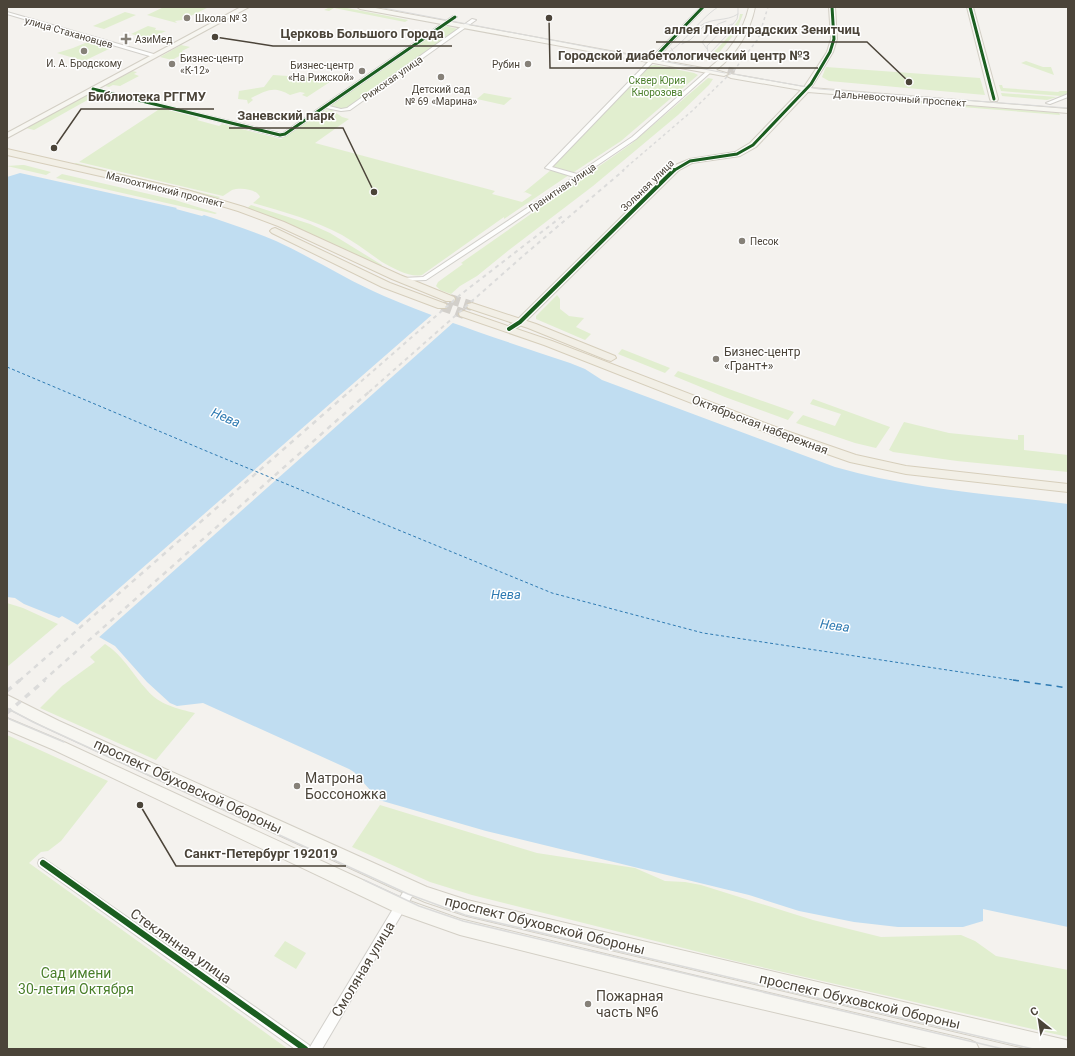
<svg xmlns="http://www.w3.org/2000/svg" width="1075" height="1056" viewBox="0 0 1075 1056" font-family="Roboto,sans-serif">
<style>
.green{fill:#e1eecf}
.water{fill:#c0ddf1}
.pier{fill:#f4f2ee}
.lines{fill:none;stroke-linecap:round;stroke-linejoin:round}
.ferry-far1{stroke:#2e7ab2;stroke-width:1;stroke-dasharray:3 2.5;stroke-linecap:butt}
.ferry{stroke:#2e7ab2;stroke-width:1.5;stroke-dasharray:6 5;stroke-linecap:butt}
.secondary-tunnel{stroke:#d2cfca;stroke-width:7;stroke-dasharray:7 3.5;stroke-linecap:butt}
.primary-tunnel{stroke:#d2cfca;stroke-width:10;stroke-dasharray:10 5;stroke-linecap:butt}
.street-casing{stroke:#d2d0cb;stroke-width:2}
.secondary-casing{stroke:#d3cfc5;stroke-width:2}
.primary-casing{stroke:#d6cebb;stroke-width:2}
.street{fill:#fdfdfc;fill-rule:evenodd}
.secondary{fill:#f7f6f1;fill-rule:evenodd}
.primary{fill:#f2efe6;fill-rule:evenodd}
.tram-far1{stroke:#dbdbda;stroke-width:1}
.tram{stroke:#dbdbda;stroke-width:1.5}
.rail-far3{stroke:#dbdbda;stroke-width:1.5;stroke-dasharray:3 3;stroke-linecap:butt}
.rail-far2{stroke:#dbdbda;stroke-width:2;stroke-dasharray:4 4;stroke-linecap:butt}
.rail-far1{stroke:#dbdbda;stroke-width:2.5;stroke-dasharray:5 5;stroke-linecap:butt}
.rail{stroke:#dbdbda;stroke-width:3.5;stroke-dasharray:6 6;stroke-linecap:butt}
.cycleway-far2-casing{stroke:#fff;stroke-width:4.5}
.cycleway-far1-casing{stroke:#fff;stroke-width:6}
.cycleway-casing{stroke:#fff;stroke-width:9}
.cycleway-far2{stroke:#1b5e20;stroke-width:3}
.cycleway-far1{stroke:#1b5e20;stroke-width:4}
.cycleway{stroke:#1b5e20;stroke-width:6}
.poi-dot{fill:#868178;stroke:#fff;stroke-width:1.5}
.labels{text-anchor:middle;stroke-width:3;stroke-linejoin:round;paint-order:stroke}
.far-poi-label{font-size:10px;fill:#4b4439;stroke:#fff;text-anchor:start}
.far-street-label{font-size:10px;fill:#4b4439;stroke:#fff}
.far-park-label{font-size:10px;fill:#4a7f2a;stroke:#fff}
.poi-label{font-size:12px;fill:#4b4439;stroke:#fff;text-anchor:start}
.street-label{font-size:12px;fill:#4b4439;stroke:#fff}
.water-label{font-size:13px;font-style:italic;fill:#2e7ab2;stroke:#fff}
.near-poi-label{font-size:14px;fill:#4b4439;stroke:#fff;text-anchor:start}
.near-street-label{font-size:14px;fill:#4b4439;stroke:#fff}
.near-park-label{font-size:14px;fill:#4a7f2a;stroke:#fff}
.leader{fill:none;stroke:#4b4439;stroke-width:1.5}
.callout-dot{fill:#4b4439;stroke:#fff;stroke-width:1.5}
.callout-label{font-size:13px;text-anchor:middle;font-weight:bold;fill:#4b4439;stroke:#fff;stroke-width:3;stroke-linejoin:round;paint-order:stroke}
</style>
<rect width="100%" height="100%" fill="#f4f2ee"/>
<g class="green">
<path d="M164,7H209L182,20L175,21L177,23L147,15Z"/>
<path d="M330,7H342L408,20L405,22L334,8L329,11L324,10Z"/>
<path d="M125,12L136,15L104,29L93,26Z"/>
<path d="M740,14H743L736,32L712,61L672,55L673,53L681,57L692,58L705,56L713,53L731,34L732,29L739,19Z"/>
<path d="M148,26L156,28L155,30L166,31L148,39L140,37L141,35L139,36L131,34Z"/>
<path d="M445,26L458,29L348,107L342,109L332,106V104Z"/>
<path d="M90,41L113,47L84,61L57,53L73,48Z"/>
<path d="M181,45L190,47L182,51L183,54L172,60L160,57Z"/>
<path d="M1026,61L1043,67H1051L1054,75L1021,63Z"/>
<path d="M655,65L694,73L698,75L621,141L574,172H571L552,167L649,66Z"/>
<path d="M826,67L980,78L985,95L829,81L822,77Z"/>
<path d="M132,71L137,72L134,74L139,76L120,86L113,85L109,87L105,86Z"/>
<path d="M273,75L318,78L323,75L336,78L307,97L302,95L305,93L300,92L290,95C273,85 266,91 251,98L253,100L248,104L247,100L238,99L239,91L264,87Z"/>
<path d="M708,78L713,79L709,85L678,115L593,186L509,250L477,276L460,286L451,294L440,290L436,286L438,282L463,264L461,263L631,144Z"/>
<path d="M999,85H1002L1003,88L1058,92L1060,91H1068V93L1061,96L1001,91Z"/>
<path d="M94,92L100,93L34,130L26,128L89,93Z"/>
<path d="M484,93L512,98L504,105L477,99Z"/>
<path d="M1001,93L1057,97L1047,100L1002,96Z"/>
<path d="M886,99L1059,113L1060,115L887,101Z"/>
<path d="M161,108L199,118L197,120L219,126L222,124L281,139L322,111L332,110L342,117L349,119L315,143L495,191L492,194L522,202L532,195L525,192L523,193L551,170L569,175L504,219V217L422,275C411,278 392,268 382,262C369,253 356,243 342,235C314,220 283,212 253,203L260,197C257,189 240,187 232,190C229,192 226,194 223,196L79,162Z"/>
<path d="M76,163L220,197L217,199L149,181L74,164Z"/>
<path d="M22,165H24L51,172L46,175L7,166Z"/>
<path d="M62,174L175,200L217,213L215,214L56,178Z"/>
<path d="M251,205L310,224L330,233L382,265L381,267L246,209Z"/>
<path d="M557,295L560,299V309L569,316L584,318L576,327L591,334L585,340L536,319V316Z"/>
<path d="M622,349L670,368L665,373L618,354Z"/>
<path d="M678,371L794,412L788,420L725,397L674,376Z"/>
<path d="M813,399L890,427L876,448L855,443L796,423L803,415L835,426L841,414L810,404Z"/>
<path d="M904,422L949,433L1018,440V435H1024V450L1068,455V472L957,461L893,452L889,450Z"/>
<path d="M7,603L23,608L58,624L7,667Z"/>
<path d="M105,644C123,655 133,675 147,690C158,704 178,709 195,713L156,760L40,708L62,686L95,662L90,657Z"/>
<path d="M7,735L108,781L61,841L48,851L41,852L29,863L288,1049H7Z"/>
<path d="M380,805L537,853L635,868L665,881L685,882L701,885L813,920L881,937L961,935L975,941L996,956L1068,970V1037L735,961L472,895L430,882L352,847Z"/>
<path d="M285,941L306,953L296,969L274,956Z"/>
</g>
<path class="water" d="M20,173L177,208L176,209L202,216L204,215C228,223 253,231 276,241C313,258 347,280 384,296C445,322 508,342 570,363L585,369L602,380L835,467C911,489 990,494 1068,504V927L983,909V921L963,927H898L854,922L799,911L749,895L486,831L379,800L354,772L349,769L203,703L177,706L170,703L147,682L115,646L62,616L59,618L24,604L15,598L7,597V177Z"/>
<path class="pier" d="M434,313L455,321L97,639L76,626Z"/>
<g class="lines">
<path class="ferry-far1" d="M7,367L211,453L552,593L703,633L1020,681"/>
<path class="ferry" d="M1013,680L1068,688"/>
<path class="secondary-tunnel" d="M728,70L735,72"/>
<g class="primary-tunnel">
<path d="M450,299L472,306"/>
<path d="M442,306L464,314"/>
</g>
<g class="street-casing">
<g id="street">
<path d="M701,7H705L659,56H655V54Z"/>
<path d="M7,12L157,55V56L153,57L7,14Z"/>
<path d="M453,16L457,17L329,106L341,109L347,108L472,19L476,20L350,110L341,111L326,108L285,136L280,137L91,89L93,88L280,133H283Z"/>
<path d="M649,61L653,62L552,167L577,174L632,137L707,71L711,72L636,139L505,228L426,280L400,281L399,280L402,278L423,277L574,177L545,168Z"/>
<path d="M1068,94V97L1050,104L1046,103Z"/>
<path d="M43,858L309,1045L310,1047L408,884L412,883L416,884L417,888L322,1049H295L39,866L38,863L39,860Z"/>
</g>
</g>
<g class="secondary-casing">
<g id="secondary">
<path d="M241,7H249L7,138V133Z"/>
<path d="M357,7H370L708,69C729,53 743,32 749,7H755C750,32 736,55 716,70L726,73L728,74L724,76L360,9Z"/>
<path d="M829,7H835L837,39L833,52L811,88L1068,109V113L808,92L756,147L740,156L692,163L679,170L523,324L512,331H506L504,329L517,320L673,166L690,159L735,152L750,143L801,90L731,78L727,76L731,74L804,87L827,52L831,39Z"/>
<path d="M967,7H973L998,99L997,101H991L990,99Z"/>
<path d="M7,695L59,721L427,887L467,900L1066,1040L1068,1041V1049H1029L467,916L425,902L391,887L49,729L7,708Z"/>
<path d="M7,718L64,742L404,899L460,919L688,974L970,1040L976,1043L979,1049H932L688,992L460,935L395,912L54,750L7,730Z"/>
</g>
</g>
<g class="primary-casing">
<g id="primary">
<path d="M7,149L187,190L244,207L284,222L400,275L454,297L455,299L454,301H446L392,279L278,226L238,211L185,195L7,155Z"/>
<path d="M275,228L390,283L446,304L447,306L446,308H438L382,287L272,233L270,231L272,229Z"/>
<path d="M472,303L536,324L615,356L616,358L611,361L607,360L528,328L468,308L467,306L468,304Z"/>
<path d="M464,311L552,341L781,429L856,455L906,466L1068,484V492L906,474L850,462L773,435L544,345L460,316L459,314L460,312Z"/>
</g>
</g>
<use href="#street" class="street"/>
<use href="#secondary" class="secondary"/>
<use href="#primary" class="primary"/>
<g class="tram-far1">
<path d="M378,7L725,73"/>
<path d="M700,26C712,17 726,22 738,14V7"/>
<path d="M682,44L690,40L706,24"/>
<path d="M671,48L674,53L692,57L711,52L728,34L729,29L737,19L738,14"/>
<path d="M707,49L702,42L718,24L726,21"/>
<path d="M708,52L707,46L724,28L732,24"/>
<path d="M656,58C682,50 695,22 718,7"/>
<path d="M733,74L819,89L1068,108"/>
</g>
<g class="tram">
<path d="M7,708L33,722L408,894L465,915L1033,1049"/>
<path d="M7,718L64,742"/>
<path d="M364,880L419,906L463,921L1003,1049"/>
</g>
<path class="rail-far3" d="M622,171L692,111L735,69L758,39L768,7"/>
<g class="rail-far2">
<path d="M349,392L460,295L565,214"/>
<path d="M369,392L523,256L624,170"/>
</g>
<g class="rail-far1">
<path d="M19,681L350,391"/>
<path d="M43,681L370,391"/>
</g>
<g class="rail">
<path d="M7,691L20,680"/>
<path d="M7,713L45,680"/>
</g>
<g class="cycleway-far2-casing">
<g id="cycleway-far2">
<path d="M970,7L994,99"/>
<path d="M657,55L703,7"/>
<path d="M93,89L280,135L285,134L455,17"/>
<path d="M673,171L690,161L737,154L753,145L811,84L830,52L834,39L832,7"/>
</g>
</g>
<g class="cycleway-far1-casing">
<path id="cycleway-far1" d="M509,329L520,322L674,170"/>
</g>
<g class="cycleway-casing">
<path id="cycleway" d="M43,863L305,1049"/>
</g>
<use href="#cycleway-far2" class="cycleway-far2"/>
<use href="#cycleway-far1" class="cycleway-far1"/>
<use href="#cycleway" class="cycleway"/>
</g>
<g class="poi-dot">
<circle cx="187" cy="18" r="4"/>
<path d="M124 33h4v4h4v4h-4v4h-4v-4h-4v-4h4z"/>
<circle cx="84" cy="51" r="4"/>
<circle cx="172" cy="64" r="4"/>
<circle cx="528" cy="64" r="4"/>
<circle cx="362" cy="71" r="4"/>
<circle cx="441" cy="77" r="4"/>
<circle cx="742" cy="241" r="4"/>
<circle cx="716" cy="359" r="4"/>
<circle cx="297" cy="786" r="4"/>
<circle cx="588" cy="1004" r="4"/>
</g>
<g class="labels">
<g class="far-poi-label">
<text x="195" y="22">Школа № 3</text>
<text x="135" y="43">АзиМед</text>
<text x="180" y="62">Бизнес-центр<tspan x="180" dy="12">«К-12»</tspan></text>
<text x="84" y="67" text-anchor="middle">И. А. Бродскому</text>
<text x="520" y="68" text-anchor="end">Рубин</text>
<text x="354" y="69" text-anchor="end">Бизнес-центр<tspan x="354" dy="12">«На Рижской»</tspan></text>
<text x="441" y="93" text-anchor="middle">Детский сад<tspan x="441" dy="12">№ 69 «Марина»</tspan></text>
<text x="750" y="245">Песок</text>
</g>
<g class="far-street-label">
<text transform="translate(69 32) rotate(16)" y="4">улица Стахановцев</text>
<text transform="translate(392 78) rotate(-35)" y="4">Рижская улица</text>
<text transform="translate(900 98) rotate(4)" y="4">Дальневосточный проспект</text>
<text transform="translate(647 185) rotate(-44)" y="4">Зольная улица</text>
<text transform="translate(562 187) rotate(-34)" y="4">Гранитная улица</text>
<text transform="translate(165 189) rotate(14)" y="4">Малоохтинский проспект</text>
</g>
<g class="far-park-label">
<text x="657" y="84">Сквер Юрия<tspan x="657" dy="12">Кнорозова</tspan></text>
</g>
<g class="poi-label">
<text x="724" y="356">Бизнес-центр<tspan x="724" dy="14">«Грант+»</tspan></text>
</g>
<g class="street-label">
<text transform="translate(760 425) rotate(21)" y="4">Октябрьская набережная</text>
</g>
<g class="water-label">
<text transform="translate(226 417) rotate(23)" y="5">Нева</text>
<text x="506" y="599">Нева</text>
<text transform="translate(835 625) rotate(8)" y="5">Нева</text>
</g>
<g class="near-poi-label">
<text x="305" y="783">Матрона<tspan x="305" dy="16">Боссоножка</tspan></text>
<text x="596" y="1001">Пожарная<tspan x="596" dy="16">часть №6</tspan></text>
</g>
<g class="near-street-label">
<text transform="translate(188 786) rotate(25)" y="5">проспект Обуховской Обороны</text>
<text transform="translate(545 925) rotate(14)" y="5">проспект Обуховской Обороны</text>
<text transform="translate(181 946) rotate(35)" y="5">Стеклянная улица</text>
<text transform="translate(363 969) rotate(-59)" y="5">Смоляная улица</text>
<text transform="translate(860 1001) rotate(13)" y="5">проспект Обуховской Обороны</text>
</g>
<g class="near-park-label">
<text x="76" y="978">Сад имени<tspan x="76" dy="16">30-летия Октября</tspan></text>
</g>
</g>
<path class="leader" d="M909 82L867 42H656M215 37L273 46H452M549 18L550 68H818M54 148L81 109H214M374 192L343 128H229M140 805L176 866H346"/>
<g class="callout-dot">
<circle cx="909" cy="82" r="4"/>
<circle cx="215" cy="37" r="4"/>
<circle cx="549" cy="18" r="4"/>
<circle cx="54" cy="148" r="4"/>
<circle cx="374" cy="192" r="4"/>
<circle cx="140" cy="805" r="4"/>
</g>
<g class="callout-label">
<text x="762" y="34">аллея Ленинградских Зенитчиц</text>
<text x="362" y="38">Церковь Большого Города</text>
<text x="684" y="60">Городской диабетологический центр №3</text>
<text x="147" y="101">Библиотека РГГМУ</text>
<text x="286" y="120">Заневский парк</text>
<text x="261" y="858">Санкт-Петербург 192019</text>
</g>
<rect width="1075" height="1056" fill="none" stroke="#4b4439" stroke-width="16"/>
<g transform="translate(1039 1020) rotate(330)" stroke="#ffffff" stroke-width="3" paint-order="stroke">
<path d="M0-3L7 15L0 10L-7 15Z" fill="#4b4439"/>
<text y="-6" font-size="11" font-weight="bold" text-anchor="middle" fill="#4b4439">С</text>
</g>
</svg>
